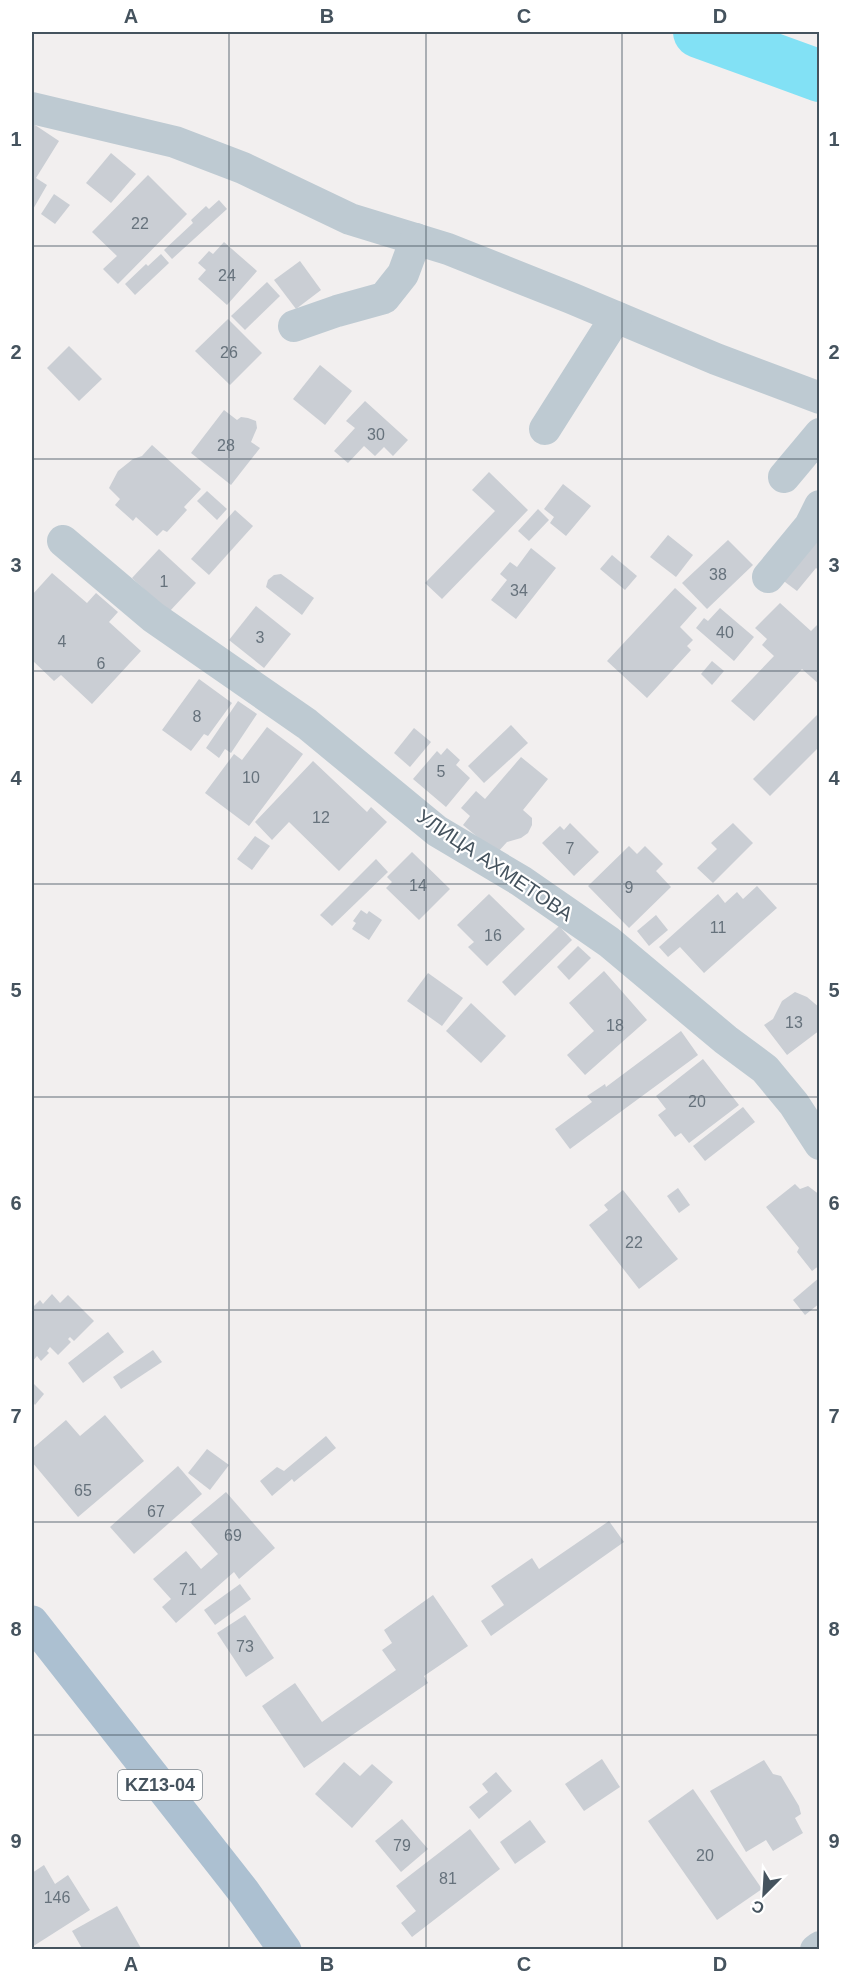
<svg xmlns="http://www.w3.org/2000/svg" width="851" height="1981" viewBox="0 0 851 1981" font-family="Helvetica,sans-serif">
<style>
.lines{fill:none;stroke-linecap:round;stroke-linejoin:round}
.river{stroke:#82e1f5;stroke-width:52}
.building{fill:#caced4}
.minor{stroke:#becad2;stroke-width:32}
.primary{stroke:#acc0d1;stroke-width:33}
.grid{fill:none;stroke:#45535e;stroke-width:1.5;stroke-opacity:0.55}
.labels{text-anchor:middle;stroke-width:4.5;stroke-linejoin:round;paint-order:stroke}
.number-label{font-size:16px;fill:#66727c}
.shield{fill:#fff;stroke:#7d878e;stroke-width:1.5}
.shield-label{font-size:18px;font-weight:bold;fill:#45535e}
.street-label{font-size:20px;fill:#45535e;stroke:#fff}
.neatline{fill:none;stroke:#45535e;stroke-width:2}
.grid-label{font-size:20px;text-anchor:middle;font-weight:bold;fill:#45535e}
</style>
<rect width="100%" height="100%" fill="#f2efef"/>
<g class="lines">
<path class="river" d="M699,32L820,76"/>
</g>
<g class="building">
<path d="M32,123L59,141L36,178L47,185L32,211Z"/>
<path d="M111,153L136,174L111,203L86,183Z"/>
<path d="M148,175L187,214L118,284L103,269L117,256L92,232Z"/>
<path d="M54,194L70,205L55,224L41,214Z"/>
<path d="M219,200L227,209L172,259L164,250L193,223L191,220L206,206L209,209Z"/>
<path d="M224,242L257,271L227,305L198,279L206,270L198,263L209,251L213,254Z"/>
<path d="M161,254L169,263L135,295L125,284L146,264L148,266Z"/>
<path d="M300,261L321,290L296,309L274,280Z"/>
<path d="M267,282L280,296L245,330L231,316Z"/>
<path d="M228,319L262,353L230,385L195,351Z"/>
<path d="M69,346L102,379L79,401L47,368Z"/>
<path d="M320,365L352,391L325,425L293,399Z"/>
<path d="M365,401L408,440L393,456L384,447L375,456L364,446L348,463L334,451L355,428L346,421Z"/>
<path d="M224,410L237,420L241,417L248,418L256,421L257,428L251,442L260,448L231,485L191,453Z"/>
<path d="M152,445L201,489L184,507L187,510L167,532L163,530L157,536L136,517L133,521L115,505L120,499L109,488L118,471L133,459L142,456Z"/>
<path d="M489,472L528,510L442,599L425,583L495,511L472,490Z"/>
<path d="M563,484L591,506L566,536L550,523L554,517L544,509Z"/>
<path d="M207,491L227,509L217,520L197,501Z"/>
<path d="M538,509L549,520L529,541L518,531Z"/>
<path d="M235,510L253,526L209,575L191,559Z"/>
<path d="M820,532V571L816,568L797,591L781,579Z"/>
<path d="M668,535L693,555L676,577L650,557Z"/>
<path d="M728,540L753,565L707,609L682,583Z"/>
<path d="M531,548L556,568L516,619L491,600L507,580L500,574L510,562L517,567Z"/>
<path d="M159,549L196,583L169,612L132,578Z"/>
<path d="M612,555L637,576L625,590L600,569Z"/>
<path d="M52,573L87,603L96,593L118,612L109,622L141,651L92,704L61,675L54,681L32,660V595Z"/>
<path d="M281,574L314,598L302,615L266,587L268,580L274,575Z"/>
<path d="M675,588L697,608L680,627L693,640L687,646L691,650L647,698L607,661Z"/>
<path d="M780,603L811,631L820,622V685L802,669L754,721L731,701L774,656L762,645L767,639L755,628Z"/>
<path d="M256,606L291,634L264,668L229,640Z"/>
<path d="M720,608L754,637L734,661L696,628L704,618L708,621Z"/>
<path d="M712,661L724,671L712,685L701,674Z"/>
<path d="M199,679L232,703L208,736L204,734L191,751L162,730Z"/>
<path d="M238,701L257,714L231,753L225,749L219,758L206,748Z"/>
<path d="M820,712V746L770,796L753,779Z"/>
<path d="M511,725L528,743L484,783L468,766Z"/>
<path d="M267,727L303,754L249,826L205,793L234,754L242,760Z"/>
<path d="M414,728L431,742L410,767L394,753Z"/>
<path d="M447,748L460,760L456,765L470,778L446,807L413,779L437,751L441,755Z"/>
<path d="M521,757L548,779L523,810L532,818V825L528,833L521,838L507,842L497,853L463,825L470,816L461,808L476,791L485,799Z"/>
<path d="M313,761L367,812L371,807L387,822L339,871L289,822L272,840L255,822Z"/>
<path d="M570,823L599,852L574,876L542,843L560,826L564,830Z"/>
<path d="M733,823L753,843L713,883L697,868L717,849L711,843Z"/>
<path d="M255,836L270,846L252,870L237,859Z"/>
<path d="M629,846L637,854L645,846L663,864L656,871L671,887L629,928L588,886Z"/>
<path d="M412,852L450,889L419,920L386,888L392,882L387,877Z"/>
<path d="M376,859L388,872L332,926L320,915Z"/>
<path d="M757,886L777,908L704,973L680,947L668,957L659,947L718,894L725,903L737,892L743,899Z"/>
<path d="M489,894L525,929L487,966L468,947L474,942L457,925Z"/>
<path d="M361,910L367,914L369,911L382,920L369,940L352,929L356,923L353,921Z"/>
<path d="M656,915L668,930L649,946L637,931Z"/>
<path d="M559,926L572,940L515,996L502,982Z"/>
<path d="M578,946L591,958L569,980L557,967Z"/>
<path d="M604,971L647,1020L585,1075L567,1055L594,1031L569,1003Z"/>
<path d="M428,973L463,998L442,1026L407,1001Z"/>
<path d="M795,992L807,997L820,1008V1030L787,1055L764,1025L773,1019L782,1001Z"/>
<path d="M471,1003L506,1036L481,1063L446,1031Z"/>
<path d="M681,1031L698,1055L570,1149L555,1129L592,1102L587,1096L605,1084L606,1087Z"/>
<path d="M703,1059L739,1105L689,1143L681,1133L675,1137L658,1115L666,1109L656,1096Z"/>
<path d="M743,1107L755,1122L705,1161L693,1146Z"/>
<path d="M795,1184L800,1189L808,1186L820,1195V1265L812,1271L797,1252L799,1248L766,1207Z"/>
<path d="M678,1188L690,1205L679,1213L667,1196Z"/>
<path d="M623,1190L678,1259L639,1289L589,1225L608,1210L604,1205Z"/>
<path d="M820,1277V1303L805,1315L793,1300Z"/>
<path d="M52,1294L60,1303L68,1295L94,1321L74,1341L70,1337L68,1339L71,1342L58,1355L50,1347L47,1351L49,1353L41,1361L37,1356L32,1362V1308L40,1300L43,1304Z"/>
<path d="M108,1332L124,1352L83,1383L68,1363Z"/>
<path d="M153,1350L162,1362L121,1389L113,1377Z"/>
<path d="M32,1382L44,1394L35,1405L32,1401Z"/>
<path d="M105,1415L144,1461L78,1517L32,1462V1449L66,1420L80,1436Z"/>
<path d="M326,1436L336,1448L294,1482L292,1479L272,1496L260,1481L277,1467L284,1471Z"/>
<path d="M207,1449L229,1465L210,1490L188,1473Z"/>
<path d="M178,1466L202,1494L134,1554L110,1527Z"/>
<path d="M226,1492L275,1548L239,1579L234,1572L176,1623L162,1607L171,1599L153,1579L186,1551L201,1569L218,1554L190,1522Z"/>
<path d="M609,1521L624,1542L491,1636L481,1621L504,1605L491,1586L532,1558L539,1569Z"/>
<path d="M240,1584L251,1599L215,1625L204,1610Z"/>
<path d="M433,1595L468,1646L424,1676L428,1683L304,1768L262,1706L295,1683L322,1722L396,1670L382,1650L392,1643L384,1630Z"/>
<path d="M245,1615L274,1658L246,1677L217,1633Z"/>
<path d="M602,1759L620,1787L584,1811L565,1784Z"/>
<path d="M764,1760L773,1774L781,1776L799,1806L801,1814L795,1818L803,1833L773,1851L766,1840L746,1852L710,1791Z"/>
<path d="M344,1762L360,1776L372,1764L393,1782L352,1828L315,1794Z"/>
<path d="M496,1772L512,1791L479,1819L469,1807L488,1792L482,1784Z"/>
<path d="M693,1789L762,1889L717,1920L648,1821Z"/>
<path d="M402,1819L428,1849L401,1872L375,1841Z"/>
<path d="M530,1820L546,1842L515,1864L500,1842Z"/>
<path d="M470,1829L500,1869L412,1937L401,1923L416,1911L396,1886Z"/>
<path d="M44,1865L55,1884L68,1875L90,1910L32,1947V1873Z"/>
<path d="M117,1906L142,1950H83L72,1931Z"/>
</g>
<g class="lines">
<g class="minor">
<path d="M32,108L175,142L243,168L350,219L448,249L571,298L716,359L820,398"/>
<path d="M294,326L337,311L384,298L403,274L416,239"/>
<path d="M545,429L616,317"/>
<path d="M784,477L820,434"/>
<path d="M63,541L153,617L307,724L437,831L521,881L609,942L726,1040L765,1069L794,1104L820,1144"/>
<path d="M768,577L810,526L820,506"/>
<path d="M816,1950L820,1947"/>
</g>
<path class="primary" d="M32,1622L244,1892L285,1950"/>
</g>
<path class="grid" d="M229,32V1950M426,32V1950M622,32V1950M32,246H820M32,459H820M32,671H820M32,884H820M32,1097H820M32,1310H820M32,1522H820M32,1735H820"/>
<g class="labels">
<g class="number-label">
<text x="140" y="229">22</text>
<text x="227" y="281">24</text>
<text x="229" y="358">26</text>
<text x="376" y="440">30</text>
<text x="226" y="451">28</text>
<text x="718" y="580">38</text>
<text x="164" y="587">1</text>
<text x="519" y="596">34</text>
<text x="725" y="638">40</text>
<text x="260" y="643">3</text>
<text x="62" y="647">4</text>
<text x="101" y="669">6</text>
<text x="197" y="722">8</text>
<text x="441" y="777">5</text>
<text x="251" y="783">10</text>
<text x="321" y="823">12</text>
<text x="570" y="854">7</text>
<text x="418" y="891">14</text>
<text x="629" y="893">9</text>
<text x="718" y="933">11</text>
<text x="493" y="941">16</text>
<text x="794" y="1028">13</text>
<text x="615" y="1031">18</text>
<text x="697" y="1107">20</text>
<text x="634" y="1248">22</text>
<text x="83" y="1496">65</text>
<text x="156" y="1517">67</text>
<text x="233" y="1541">69</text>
<text x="188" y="1595">71</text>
<text x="245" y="1652">73</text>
<text x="402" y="1851">79</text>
<text x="705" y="1861">20</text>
<text x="448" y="1884">81</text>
<text x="57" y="1903">146</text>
</g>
<rect class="shield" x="118" y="1770" width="84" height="30" rx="4.5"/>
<g class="shield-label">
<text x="160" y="1791">KZ13-04</text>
</g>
<g class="street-label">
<text transform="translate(495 865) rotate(34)" y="7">УЛИЦА АХМЕТОВА</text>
</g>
</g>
<rect width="851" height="1981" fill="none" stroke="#ffffff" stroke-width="66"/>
<g transform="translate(764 1894) rotate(204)" stroke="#ffffff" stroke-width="4.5" paint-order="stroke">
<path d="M0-4.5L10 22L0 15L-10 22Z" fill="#45535e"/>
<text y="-9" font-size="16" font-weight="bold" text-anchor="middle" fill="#45535e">С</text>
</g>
<rect x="33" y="33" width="785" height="1915" class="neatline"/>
<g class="grid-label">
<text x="131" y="23">A</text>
<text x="327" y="23">B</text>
<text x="524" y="23">C</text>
<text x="720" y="23">D</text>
<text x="16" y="146">1</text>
<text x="834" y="146">1</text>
<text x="16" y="359">2</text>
<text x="834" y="359">2</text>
<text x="16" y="572">3</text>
<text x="834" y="572">3</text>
<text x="16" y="785">4</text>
<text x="834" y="785">4</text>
<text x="16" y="997">5</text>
<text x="834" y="997">5</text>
<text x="16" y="1210">6</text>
<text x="834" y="1210">6</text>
<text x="16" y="1423">7</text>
<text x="834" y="1423">7</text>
<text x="16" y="1636">8</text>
<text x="834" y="1636">8</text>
<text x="16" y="1848">9</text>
<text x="834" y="1848">9</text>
<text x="131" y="1971">A</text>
<text x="327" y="1971">B</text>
<text x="524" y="1971">C</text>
<text x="720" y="1971">D</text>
</g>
</svg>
